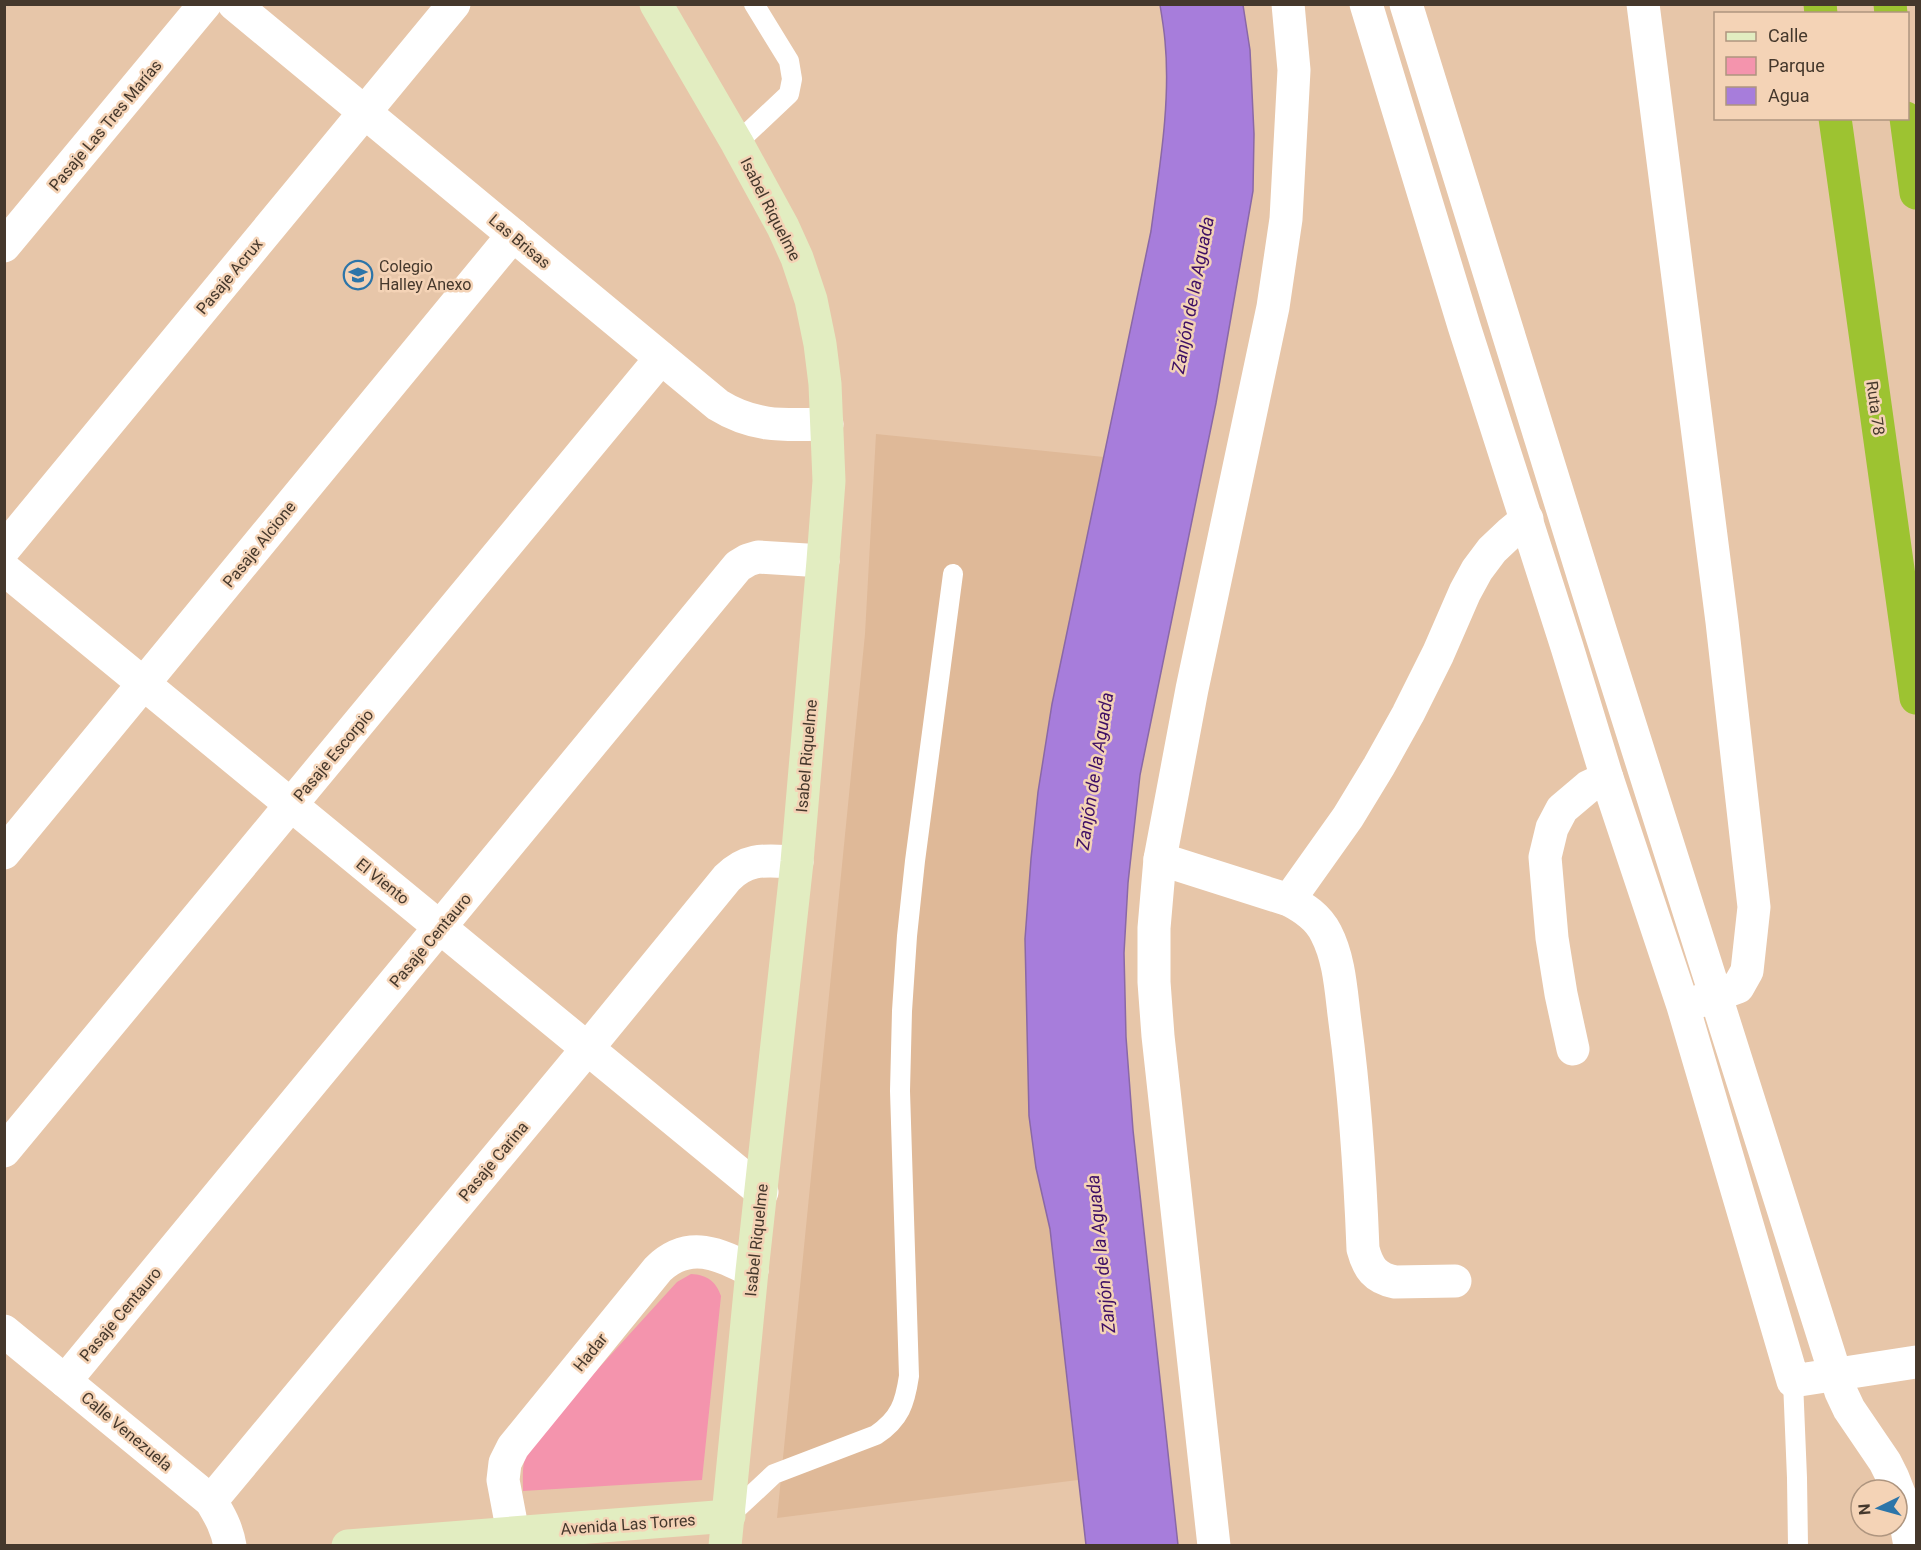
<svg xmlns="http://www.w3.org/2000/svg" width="1921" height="1550" viewBox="0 0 1921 1550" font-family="Roboto,sans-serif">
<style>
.built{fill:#dfb998}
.green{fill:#f494ad}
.water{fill:#a77ddb;stroke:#8a68a6;stroke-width:1.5}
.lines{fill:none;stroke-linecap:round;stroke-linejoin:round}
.lane{stroke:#fff;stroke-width:20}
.street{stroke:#fff;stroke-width:33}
.secondary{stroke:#e2edc1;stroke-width:33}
.highway{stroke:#9dc331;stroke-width:33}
.labels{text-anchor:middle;stroke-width:5;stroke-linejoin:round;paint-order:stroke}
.street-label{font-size:16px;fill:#45382c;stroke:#f4d3b6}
.poi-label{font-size:16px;fill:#45382c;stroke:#f4d3b6;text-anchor:start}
.water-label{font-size:18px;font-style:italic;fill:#3e0f64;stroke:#f4d3b6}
</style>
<rect width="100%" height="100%" fill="#e7c6a9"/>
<path class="built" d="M876,434L1104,457L1052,704L1038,792L1031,859L1025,939L1029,1116L1036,1168L1050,1229L1078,1480L777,1518L865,634Z"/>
<path class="green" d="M691,1274C707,1275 716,1281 721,1296L702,1480L523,1491C523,1467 521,1458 536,1437L677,1282Z"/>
<path class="water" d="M1160,5H1243L1250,50L1254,134L1253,191L1216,403L1140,775L1128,883L1124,953L1126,1037L1133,1130L1178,1545H1086L1050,1229L1036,1168L1029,1116L1025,939L1031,859L1038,792L1052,704L1151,231C1159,170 1171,103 1165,41C1164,29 1162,17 1160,5Z"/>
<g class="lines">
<g class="lane">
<path d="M737,143L789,94L792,79L789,61L754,4"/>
<path d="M1793,1381L1797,1478L1798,1546"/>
<path d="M729,1516L774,1474L876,1435C900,1419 905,1403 909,1376L900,1091L902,1011L907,936L915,861L953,574"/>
</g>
<g class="street">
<path d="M234,4L718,405C755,428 786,425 827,424"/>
<path d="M1366,4L1464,326L1567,647L1607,778L1683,1006L1793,1381L1916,1362"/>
<path d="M1406,4L1601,633L1841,1392L1849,1409L1885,1462L1893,1478L1902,1501L1910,1546"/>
<path d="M1643,4L1722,622L1754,907L1747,971L1738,987L1697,1002"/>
<path d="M4,246L205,4"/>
<path d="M4,549L454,4"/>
<path d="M4,569L762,1192"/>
<path d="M4,853L513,235"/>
<path d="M1160,859L1289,900C1304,908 1318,917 1326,933C1340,960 1341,992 1345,1022C1355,1097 1360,1173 1363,1249C1368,1268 1375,1278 1395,1282L1455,1281"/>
<path d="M1289,900L1348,817L1379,766L1408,714L1438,654L1465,592L1477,570L1492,550L1510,533L1527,519"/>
<path d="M1573,1049L1561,994L1552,938L1545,857L1552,828L1562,809L1588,787L1607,778"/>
<path d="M4,1151L661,358"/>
<path d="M4,1331L211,1501C220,1516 227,1528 230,1546"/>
<path d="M65,1381L738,566L748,560L758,557L823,561"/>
<path d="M211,1501L587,1049L727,878C749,856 768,861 797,862"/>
<path d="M513,1533L503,1480L505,1463L513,1447L658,1269C689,1239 719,1254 752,1271"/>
<path d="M1214,1546L1158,1036L1154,982V928L1160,859L1192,689L1273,307L1286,219L1294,70L1288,4"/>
</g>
<g class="secondary">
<path d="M656,4L737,143L783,227L797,258L811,300L820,344L825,384L829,481L823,561L797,862L752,1271L725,1546"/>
<path d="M348,1546L729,1516"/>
</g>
<g class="highway">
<path d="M1820,4L1821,14"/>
<path d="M1890,4L1891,14"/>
<path d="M1835,118L1916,698"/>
<path d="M1906,118L1916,193"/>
</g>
</g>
<defs>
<g id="school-ring" transform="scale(1.5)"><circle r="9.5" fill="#f4d3b6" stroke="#2c75a9" stroke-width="1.5"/><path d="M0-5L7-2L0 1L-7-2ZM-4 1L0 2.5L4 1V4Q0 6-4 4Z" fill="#2c75a9"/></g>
</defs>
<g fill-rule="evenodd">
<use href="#school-ring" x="358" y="275"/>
</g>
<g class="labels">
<g class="street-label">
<text transform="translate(105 125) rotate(-50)" y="6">Pasaje Las Tres Marías</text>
<text transform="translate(771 209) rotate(63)" y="6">Isabel Riquelme</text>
<text transform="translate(520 241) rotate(40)" y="6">Las Brisas</text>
<text transform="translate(229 276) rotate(-50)" y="6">Pasaje Acrux</text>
<text transform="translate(1876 408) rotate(82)" y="6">Ruta 78</text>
<text transform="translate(259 544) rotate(-51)" y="6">Pasaje Alcione</text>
<text transform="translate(333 755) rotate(-50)" y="6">Pasaje Escorpio</text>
<text transform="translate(806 756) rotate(-85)" y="6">Isabel Riquelme</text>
<text transform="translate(383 881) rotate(39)" y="6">El Viento</text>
<text transform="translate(430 940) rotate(-50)" y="6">Pasaje Centauro</text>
<text transform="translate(493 1161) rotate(-50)" y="6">Pasaje Carina</text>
<text transform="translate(756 1240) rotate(-84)" y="6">Isabel Riquelme</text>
<text transform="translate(120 1314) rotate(-50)" y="6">Pasaje Centauro</text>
<text transform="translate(590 1352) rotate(-51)" y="6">Hadar</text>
<text transform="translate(127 1431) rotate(40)" y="6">Calle Venezuela</text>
<text transform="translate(628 1524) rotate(-4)" y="6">Avenida Las Torres</text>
</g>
<g class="poi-label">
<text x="379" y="272">Colegio<tspan x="379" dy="18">Halley Anexo</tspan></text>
</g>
<g class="water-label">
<text transform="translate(1193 295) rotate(-79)" y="6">Zanjón de la Aguada</text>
<text transform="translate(1095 771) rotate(-81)" y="6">Zanjón de la Aguada</text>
<text transform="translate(1101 1254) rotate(-96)" y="6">Zanjón de la Aguada</text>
</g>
</g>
<rect width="1921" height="1550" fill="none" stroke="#45382c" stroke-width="12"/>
<rect x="1714" y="12" width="195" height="108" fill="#f4d3b6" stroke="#ae957f" stroke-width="1.5"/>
<rect x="1726" y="32" width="30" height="9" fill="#e2edc1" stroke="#ae957f" stroke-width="1.5"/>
<text x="1768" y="42" font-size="18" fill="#45382c">Calle</text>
<rect x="1726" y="57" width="30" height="18" fill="#f494ad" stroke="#ae957f" stroke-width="1.5"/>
<text x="1768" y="72" font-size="18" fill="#45382c">Parque</text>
<rect x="1726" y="87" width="30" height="18" fill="#a77ddb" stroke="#ae957f" stroke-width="1.5"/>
<text x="1768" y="102" font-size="18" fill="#45382c">Agua</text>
<g transform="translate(1879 1508) rotate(265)"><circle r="28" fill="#f4d3b6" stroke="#ae957f" stroke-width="1.5"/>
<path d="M0-4.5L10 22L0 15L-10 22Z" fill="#2c75a9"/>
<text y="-9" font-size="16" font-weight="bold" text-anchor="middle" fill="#45382c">N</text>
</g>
</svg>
